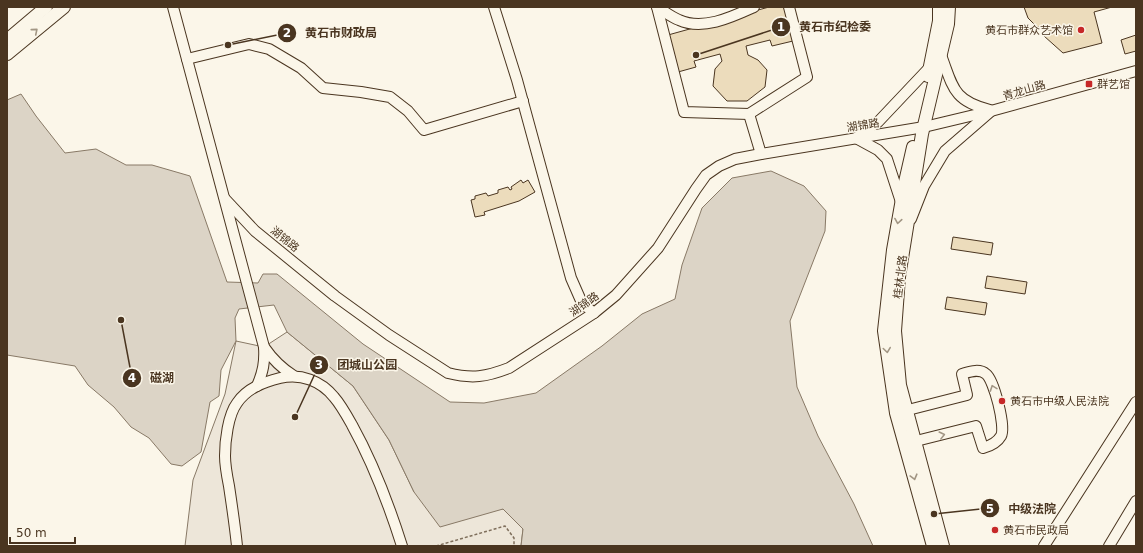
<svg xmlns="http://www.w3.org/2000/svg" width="1143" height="553" viewBox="0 0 1143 553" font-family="'DejaVu Sans','Noto Sans SC',sans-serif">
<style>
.green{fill:#ede6d9;stroke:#887966}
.water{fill:#dcd4c6;stroke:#887966}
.building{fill:#ecdcbc;stroke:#4a3520}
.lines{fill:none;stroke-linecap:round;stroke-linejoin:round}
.minor-casing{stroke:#4a3520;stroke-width:12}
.major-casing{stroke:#4a3520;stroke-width:14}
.path{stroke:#7f6f5c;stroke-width:1.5;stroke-dasharray:3 2;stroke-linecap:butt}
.minor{stroke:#fbf6e9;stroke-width:10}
.major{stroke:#fbf6e9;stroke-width:12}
.oneway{stroke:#a29684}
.poi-dot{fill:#c62828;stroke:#fbf6e9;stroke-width:1.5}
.labels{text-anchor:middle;stroke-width:3;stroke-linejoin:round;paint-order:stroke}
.poi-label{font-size:11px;fill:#4a3520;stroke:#fbf6e9;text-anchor:start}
.street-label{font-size:11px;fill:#4a3520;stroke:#fbf6e9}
.leader{fill:none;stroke:#4a3520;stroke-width:1.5}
.callout-dot{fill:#4a3520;stroke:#fbf6e9;stroke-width:1.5}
.mark-label{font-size:12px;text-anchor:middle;font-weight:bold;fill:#fff}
.callout-label{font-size:12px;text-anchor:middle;font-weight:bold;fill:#4a3520;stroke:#fbf6e9;stroke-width:3;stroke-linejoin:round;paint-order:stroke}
</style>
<rect width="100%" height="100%" fill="#fbf6e9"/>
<path class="green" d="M287,332L353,386L389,440L414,492L503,509L523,529L521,546H185L193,480L225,394L236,341L264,347Z"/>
<path class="water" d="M21,94L36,116L65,153L96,149L126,165H152L190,176L227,282L258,283L263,274H277L363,344L450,402L484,403L536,393L602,346L642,314L675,299L682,265L702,208L732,178L771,171L804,186L826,211L825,231L790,321L797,387L818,436L854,504L873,546H521L523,529L503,509L440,527L414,492L389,440L353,386L287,332L274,305L239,309L235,318L236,341L221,370L219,396L210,402L201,452L182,466L171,464L149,438L131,427L114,407L88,385L75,366L7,355V100Z"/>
<g class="building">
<path d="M769,7H784L793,41L772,46L770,40L746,46L748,55L758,60L767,70L765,87L747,101H727L713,86L715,69L722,61L720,54L694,61L696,67L678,72L668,35Z"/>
<path d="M1024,7H1112L1094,12L1102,43L1063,53L1044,36L1065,29L1055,32L1045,30L1036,26L1028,18Z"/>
<path d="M1136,35V51L1125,54L1121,40Z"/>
<path d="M521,180L523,183L528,180L535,192L519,201L484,212L485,215L475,217L471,200L475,199V196L486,193L488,196L498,193V190L508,187L510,190L512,189L511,187Z"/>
<path d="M953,237L993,243L991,255L951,249Z"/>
<path d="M987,276L1027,282L1025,294L985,288Z"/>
<path d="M947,297L987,303L985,315L945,309Z"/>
</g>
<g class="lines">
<g class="minor-casing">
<g id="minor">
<path d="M173,7L264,347C273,360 281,368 294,376"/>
<path d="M494,7L517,80L571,278L582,303L594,313"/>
<path d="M657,7L684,112L749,114"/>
<path d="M657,7C664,11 671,17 679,20C703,31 732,17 754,7"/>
<path d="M941,55C953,87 953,101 990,110"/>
<path d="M187,59L249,44L269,49L301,68L323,88L361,92L390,97L408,111L424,130L523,101"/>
<path d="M761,154L749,114L807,77L789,7"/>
<path d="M225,199L255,231L335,296L389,335L448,373C472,379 486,377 509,368L594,313L616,295L658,248L696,189L706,175L719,166L735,159L761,154L924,127L991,111L1136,71"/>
<path d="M901,202L887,159L878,150L856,138L878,122L930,67"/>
<path d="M911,219L924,186L945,151L990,112"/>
<path d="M257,386C263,372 265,362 264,347"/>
<path d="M900,412L967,395L962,374C969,372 979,368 986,374C994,380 1006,427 1001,436C997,443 990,446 983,448L976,426L908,443"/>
<path d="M237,546C235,526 232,506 229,486C227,476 225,466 225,456C225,441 228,415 237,403C247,388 264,382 280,378C301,373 321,381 334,397C341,405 347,416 352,425C373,463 389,505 402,546"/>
<path d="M1044,546L1136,402"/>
<path d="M1109,546L1136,501"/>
</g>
</g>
<g class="major-casing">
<g id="major">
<path d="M7,40L46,7"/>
<path d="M7,54L64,7"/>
<path d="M928,76L939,21V7"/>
<path d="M913,147L905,182L893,250L884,331L896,413L933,546"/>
<path d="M943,546L900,385L895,331L899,277L922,134L948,24L949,7"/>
</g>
</g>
<path class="path" d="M436,546L505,526L514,538V546"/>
<use href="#minor" class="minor"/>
<use href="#major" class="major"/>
</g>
<defs><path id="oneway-chevron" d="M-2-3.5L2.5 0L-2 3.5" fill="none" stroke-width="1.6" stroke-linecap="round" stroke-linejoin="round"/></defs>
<g class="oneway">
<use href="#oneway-chevron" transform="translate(35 31) rotate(-40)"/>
<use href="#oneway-chevron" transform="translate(898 221) rotate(99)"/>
<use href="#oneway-chevron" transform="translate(887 350) rotate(82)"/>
<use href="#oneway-chevron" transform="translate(993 388) rotate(-110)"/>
<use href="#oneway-chevron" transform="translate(942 435) rotate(-14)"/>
<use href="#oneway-chevron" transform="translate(914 477) rotate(75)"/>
</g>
<g class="poi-dot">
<circle cx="1081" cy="30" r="4"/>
<rect x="1085" y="80" width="8" height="8" rx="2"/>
<circle cx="1002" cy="401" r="4"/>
<circle cx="995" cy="530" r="4"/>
</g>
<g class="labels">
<g class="poi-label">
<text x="1073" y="34" text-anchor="end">黄石市群众艺术馆</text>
<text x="1097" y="88">群艺馆</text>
<text x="1010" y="405">黄石市中级人民法院</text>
<text x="1003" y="534">黄石市民政局</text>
</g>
<g class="street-label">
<text transform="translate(1024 90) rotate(-16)" y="4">青龙山路</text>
<text transform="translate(863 125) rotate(-9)" y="4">湖锦路</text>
<text transform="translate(285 239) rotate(39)" y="4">湖锦路</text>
<text transform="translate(900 277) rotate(-83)" y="4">桂林北路</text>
<text transform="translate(584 304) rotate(-35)" y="4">湖锦路</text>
</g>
</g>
<path class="leader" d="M696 55L781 27M228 45L287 33M295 417L319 365M121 320L132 378M934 514L990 508"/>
<g class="callout-dot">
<circle cx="696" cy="55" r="4"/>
<circle cx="228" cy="45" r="4"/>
<circle cx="295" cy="417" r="4"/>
<circle cx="121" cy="320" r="4"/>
<circle cx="934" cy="514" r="4"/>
<circle cx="781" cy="27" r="10"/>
<circle cx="287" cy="33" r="10"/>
<circle cx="319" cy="365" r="10"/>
<circle cx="132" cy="378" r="10"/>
<circle cx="990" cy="508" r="10"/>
</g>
<g class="mark-label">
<text x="781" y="31">1</text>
<text x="287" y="37">2</text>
<text x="319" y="369">3</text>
<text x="132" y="382">4</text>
<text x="990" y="513">5</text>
</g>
<g class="callout-label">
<text x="835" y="31">黄石市纪检委</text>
<text x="341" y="37">黄石市财政局</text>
<text x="367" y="369">团城山公园</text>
<text x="162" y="382">磁湖</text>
<text x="1032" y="513">中级法院</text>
</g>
<rect width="1143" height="553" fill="none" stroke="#4a3520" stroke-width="16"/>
<path d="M10 537v6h65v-6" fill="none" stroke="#4a3520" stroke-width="2"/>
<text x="16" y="537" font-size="12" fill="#4a3520" stroke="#fbf6e9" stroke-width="3" paint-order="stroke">50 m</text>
</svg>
